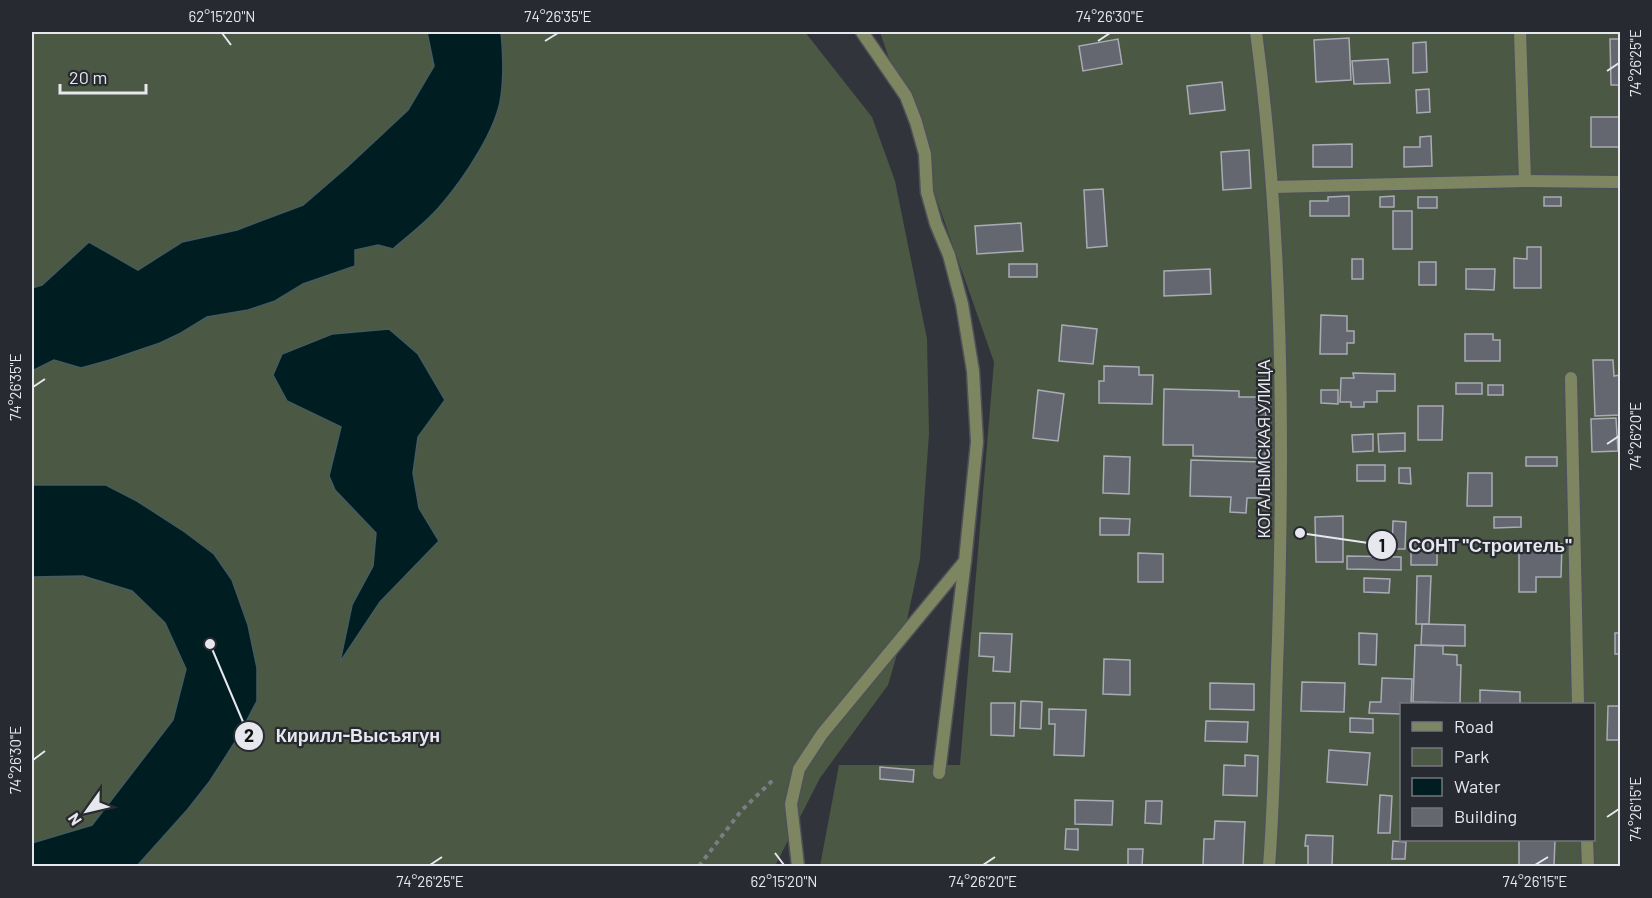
<svg xmlns="http://www.w3.org/2000/svg" width="1652" height="898" viewBox="0 0 1652 898" font-family="Barlow,sans-serif">
<style>
.green{fill:#4b5843;fill-rule:evenodd}
.water{fill:#001e21;stroke:#455b5e;stroke-width:1.5}
.building{fill:#646770;stroke:#a9abb5;stroke-width:1.5}
.lines{fill:none;stroke-linecap:round;stroke-linejoin:round}
.lane-casing{stroke:#4f5158;stroke-width:15}
.street-casing{stroke:#4f5158;stroke-width:15}
.path{stroke:#7b7d84;stroke-width:4;stroke-dasharray:4.5 4.5;stroke-linecap:butt}
.lane{stroke:#7e8661;stroke-width:12}
.street{stroke:#7e8661;stroke-width:12}
.ticks{fill:none;stroke:#e6e8ed;stroke-width:2}
.labels{text-anchor:middle;stroke-width:4.5;stroke-linejoin:round;paint-order:stroke}
.street-label{font-size:16px;fill:#e6e8ed;stroke:#282a32}
.leader{fill:none;stroke:#e6e8ed;stroke-width:2}
.callout-dot{fill:#e6e8ed;stroke:#282a32;stroke-width:2}
.mark-label{font-size:18px;text-anchor:middle;font-weight:bold;fill:#111}
.callout-label{font-size:18px;text-anchor:middle;font-weight:bold;fill:#e6e8ed;stroke:#282a32;stroke-width:4.5;stroke-linejoin:round;paint-order:stroke}
.neatline{fill:none;stroke:#e6e8ed;stroke-width:2}
.ticks-label{font-size:15px;text-anchor:middle;fill:#e6e8ed}
</style>
<rect width="100%" height="100%" fill="#32343c"/>
<g class="green">
<path d="M32,32H427L434,66L408,110L346,168L303,205L237,230L182,242L138,270L89,243L42,285L32,288Z"/>
<path d="M501,32H805L872,117L895,181L927,339L929,434L920,559L907,620L888,685L820,778L775,866H137L188,809L237,739L257,668L248,625L232,580L214,554L182,530L137,501L106,485H32V371L54,360L81,368L110,360L160,343L181,333L207,317L248,310L275,301L303,284L355,266V250L378,245L393,249L440,206L465,172L487,136L503,58ZM445,400L418,437L413,473L419,508L439,541L380,602L341,660L352,605L373,566L376,533L335,490L329,476L341,427L287,401Z"/>
<path d="M880,32H1620V866H820L839,765H960L994,362L939,206ZM1402,704H1594V840H1402Z"/>
<path d="M83,576L132,591L165,623L186,669L173,720L92,825L32,843V577Z"/>
</g>
<g class="water">
<path d="M427,32H501C503,53 504,75 501,96C497,129 463,180 441,205C428,221 409,235 393,249L378,245L355,250V266L303,284L275,301L248,310L207,317L181,333L160,343L110,360L81,368L54,360L32,371V288L42,285L89,242L138,270L182,242L237,230L303,205L346,168L408,110L434,66Z"/>
<path d="M389,329L418,354L445,400L418,437L413,473L419,508L439,541L380,602L340,662L352,605L373,566L376,533L335,490L329,476L341,427L287,401L273,375L282,354L332,334Z"/>
<path d="M32,485H106L137,501L182,530L214,554L232,580L248,625L257,668V701L237,739L210,781L188,809L137,866H32V843L92,825L173,720L186,669L165,623L132,591L83,576L32,577Z"/>
</g>
<g class="building">
<path d="M1349,38L1351,80L1316,82L1314,40Z"/>
<path d="M1118,39L1122,64L1083,71L1079,46Z"/>
<path d="M1610,39H1620V85H1611Z"/>
<path d="M1426,42L1427,72L1413,73V43Z"/>
<path d="M1388,59L1390,83L1354,84L1352,61Z"/>
<path d="M1222,82L1225,110L1190,114L1187,86Z"/>
<path d="M1429,89L1430,112L1417,113L1416,90Z"/>
<rect x="1591" y="117" width="29" height="30"/>
<path d="M1431,136L1432,166L1404,167V147H1420V137Z"/>
<path d="M1352,144V167H1313V145Z"/>
<path d="M1249,150L1251,188L1223,190L1221,152Z"/>
<path d="M1103,189L1107,246L1087,248L1084,190Z"/>
<path d="M1349,196V216H1310V201H1328V197Z"/>
<path d="M1394,196V207H1380V197Z"/>
<rect x="1418" y="197" width="19" height="11"/>
<rect x="1544" y="197" width="17" height="9"/>
<rect x="1393" y="211" width="19" height="38"/>
<path d="M1021,223L1023,251L977,254L975,226Z"/>
<path d="M1527,247H1541V288H1514V258L1527,259Z"/>
<rect x="1352" y="259" width="11" height="20"/>
<rect x="1419" y="262" width="17" height="23"/>
<rect x="1009" y="264" width="28" height="13"/>
<path d="M1210,269L1211,294L1164,296V271Z"/>
<path d="M1466,269H1495L1494,290L1466,289Z"/>
<path d="M1321,315L1347,316V331H1354V343H1347V354H1320Z"/>
<path d="M1062,325L1097,329L1093,364L1059,361Z"/>
<path d="M1465,334H1493V340H1500V361H1465Z"/>
<path d="M1593,360H1613L1614,376L1620,375V415L1595,416Z"/>
<path d="M1104,366L1139,367V375H1153L1152,404L1099,403V381H1104Z"/>
<path d="M1353,373L1395,374V391H1377V402H1364V407H1351V402H1340L1341,378H1354Z"/>
<rect x="1456" y="383" width="26" height="11"/>
<rect x="1488" y="385" width="15" height="10"/>
<path d="M1164,389L1239,391V397H1266L1265,458L1193,456V445H1163Z"/>
<path d="M1038,390L1064,394L1058,441L1033,438Z"/>
<path d="M1321,390H1338V404L1321,403Z"/>
<path d="M1418,406H1443L1442,440H1418Z"/>
<path d="M1616,418L1618,451L1592,452L1591,419Z"/>
<path d="M1405,433V451L1379,452L1378,434Z"/>
<path d="M1373,434V451L1353,452L1352,435Z"/>
<path d="M1104,456L1130,457L1129,494L1103,493Z"/>
<rect x="1526" y="457" width="31" height="9"/>
<path d="M1191,460L1262,462L1261,498H1247L1246,513L1230,512L1231,497L1190,496Z"/>
<rect x="1357" y="465" width="28" height="16"/>
<path d="M1399,468H1410L1411,484L1399,483Z"/>
<path d="M1468,473H1492V506H1467Z"/>
<path d="M1343,516V562H1316L1315,517Z"/>
<path d="M1494,517H1521V527L1494,528Z"/>
<path d="M1100,518L1130,519L1129,535H1100Z"/>
<path d="M1393,521L1406,522L1405,549H1392Z"/>
<rect x="1411" y="543" width="26" height="22"/>
<path d="M1519,544H1562L1561,577H1536V592H1519Z"/>
<path d="M1138,553L1163,554V582H1138Z"/>
<path d="M1347,556L1401,557V570L1347,569Z"/>
<path d="M1417,576H1431L1429,624H1416Z"/>
<path d="M1364,578L1390,579L1389,593L1364,592Z"/>
<path d="M1422,624L1465,625V646L1421,645Z"/>
<path d="M980,633L1012,634L1010,672L993,671L994,657L979,656Z"/>
<path d="M1359,633L1377,634L1376,665L1359,664Z"/>
<rect x="1615" y="633" width="5" height="21"/>
<path d="M1415,645L1443,646V654L1457,655V665H1461L1460,703L1413,702Z"/>
<path d="M1104,659L1130,660V695L1103,694Z"/>
<path d="M1382,678L1412,679L1411,704H1402V714L1369,713L1370,702H1381Z"/>
<path d="M1302,682L1345,683L1344,712L1301,711Z"/>
<path d="M1210,683L1254,684V710L1210,709Z"/>
<path d="M1480,690L1520,692V704H1480Z"/>
<path d="M1021,701L1042,702L1041,729L1020,728Z"/>
<path d="M991,703H1015L1014,736L991,735Z"/>
<path d="M1608,706H1620V740H1607Z"/>
<path d="M1049,709L1086,710L1084,756L1054,755L1055,724H1049Z"/>
<path d="M1350,718L1373,719V733L1350,732Z"/>
<path d="M1206,721L1248,722L1247,742L1205,741Z"/>
<path d="M1329,750L1370,753L1367,785L1327,782Z"/>
<path d="M1245,755L1258,756L1257,796L1223,795L1224,765L1245,766Z"/>
<path d="M880,767L914,770L913,782L880,779Z"/>
<path d="M1380,795L1392,796L1390,833H1378Z"/>
<path d="M1075,800L1113,801L1112,825L1075,824Z"/>
<path d="M1146,801H1162L1161,824L1145,823Z"/>
<path d="M1215,821L1245,822L1243,866H1203L1204,839H1214Z"/>
<path d="M1066,829H1078V850L1065,849Z"/>
<path d="M1306,835L1333,836L1332,866H1308V846H1305Z"/>
<path d="M1519,840H1555L1554,866H1519Z"/>
<path d="M1393,841L1406,842L1405,859H1392Z"/>
<path d="M1128,849H1143L1142,866H1128Z"/>
</g>
<g class="lines">
<g class="lane-casing">
<g id="lane">
<path d="M1520,32L1525,181"/>
<path d="M939,773L965,561"/>
</g>
</g>
<g class="street-casing">
<g id="street">
<path d="M1256,32C1283,233 1284,437 1278,639C1275,715 1275,791 1269,866"/>
<path d="M1272,187L1525,181L1620,182"/>
<path d="M1571,378L1578,704"/>
<path d="M1587,840L1588,866"/>
<path d="M798,866L791,804L799,769L822,734L965,561L977,442L973,371L962,304L949,255L936,224L927,192L925,154L916,122L906,96L862,32"/>
</g>
</g>
<path class="path" d="M699,866L741,811L775,778"/>
<use href="#lane" class="lane"/>
<use href="#street" class="street"/>
</g>
<path class="ticks" d="M222,33L231,45M545,41L558,33M1098,41L1110,33M1607,71L1619,63M33,387L45,379M1607,444L1619,436M33,760L45,751M1607,817L1619,809M775,853L784,865M430,865L442,857M983,865L995,857M1535,865L1548,857"/>
<g class="labels">
<g class="street-label">
<text transform="translate(1264 449) rotate(-90)" y="6">КОГАЛЫМСКАЯ УЛИЦА</text>
</g>
</g>
<path class="leader" d="M1300 533L1382 545M210 644L249 736"/>
<g class="callout-dot">
<circle cx="1300" cy="533" r="6"/>
<circle cx="210" cy="644" r="6"/>
<circle cx="1382" cy="545" r="15"/>
<circle cx="249" cy="736" r="15"/>
</g>
<g class="mark-label">
<text x="1382" y="552">1</text>
<text x="249" y="742">2</text>
</g>
<g class="callout-label">
<text x="1490" y="552">СОНТ "Строитель"</text>
<text x="358" y="742">Кирилл-Высъягун</text>
</g>
<rect width="1652" height="898" fill="none" stroke="#282a32" stroke-width="66"/>
<rect x="1400" y="703" width="195" height="138" fill="#282a32" stroke="#74767d" stroke-width="1.5"/>
<rect x="1412" y="722" width="30" height="9" fill="#7e8661" stroke="#74767d" stroke-width="1.5"/>
<text x="1454" y="733" font-size="18" fill="#e6e8ed">Road</text>
<rect x="1412" y="748" width="30" height="18" fill="#4b5843" stroke="#74767d" stroke-width="1.5"/>
<text x="1454" y="763" font-size="18" fill="#e6e8ed">Park</text>
<rect x="1412" y="778" width="30" height="18" fill="#001e21" stroke="#74767d" stroke-width="1.5"/>
<text x="1454" y="793" font-size="18" fill="#e6e8ed">Water</text>
<rect x="1412" y="808" width="30" height="18" fill="#646770" stroke="#74767d" stroke-width="1.5"/>
<text x="1454" y="823" font-size="18" fill="#e6e8ed">Building</text>
<g transform="translate(87 811) rotate(236)" stroke="#282a32" stroke-width="4.5" paint-order="stroke">
<path d="M0-4.5L10 22L0 15L-10 22Z" fill="#e6e8ed"/>
<text y="-9" font-size="16" font-weight="bold" text-anchor="middle" fill="#e6e8ed">N</text>
</g>
<path d="M60 84v9h86v-9" fill="none" stroke="#e6e8ed" stroke-width="3"/>
<text x="69" y="84" font-size="18" fill="#e6e8ed" stroke="#282a32" stroke-width="4.5" paint-order="stroke">20 m</text>
<rect x="33" y="33" width="1586" height="832" class="neatline"/>
<g class="ticks-label">
<text x="222" y="22">62°15'20"N</text>
<text x="558" y="22">74°26'35"E</text>
<text x="1110" y="22">74°26'30"E</text>
<text transform="translate(1636 63) rotate(-90)" y="5">74°26'25"E</text>
<text transform="translate(16 387) rotate(-90)" y="5">74°26'35"E</text>
<text transform="translate(1636 436) rotate(-90)" y="5">74°26'20"E</text>
<text transform="translate(16 760) rotate(-90)" y="5">74°26'30"E</text>
<text transform="translate(1636 809) rotate(-90)" y="5">74°26'15"E</text>
<text x="430" y="887">74°26'25"E</text>
<text x="784" y="887">62°15'20"N</text>
<text x="983" y="887">74°26'20"E</text>
<text x="1535" y="887">74°26'15"E</text>
</g>
</svg>
